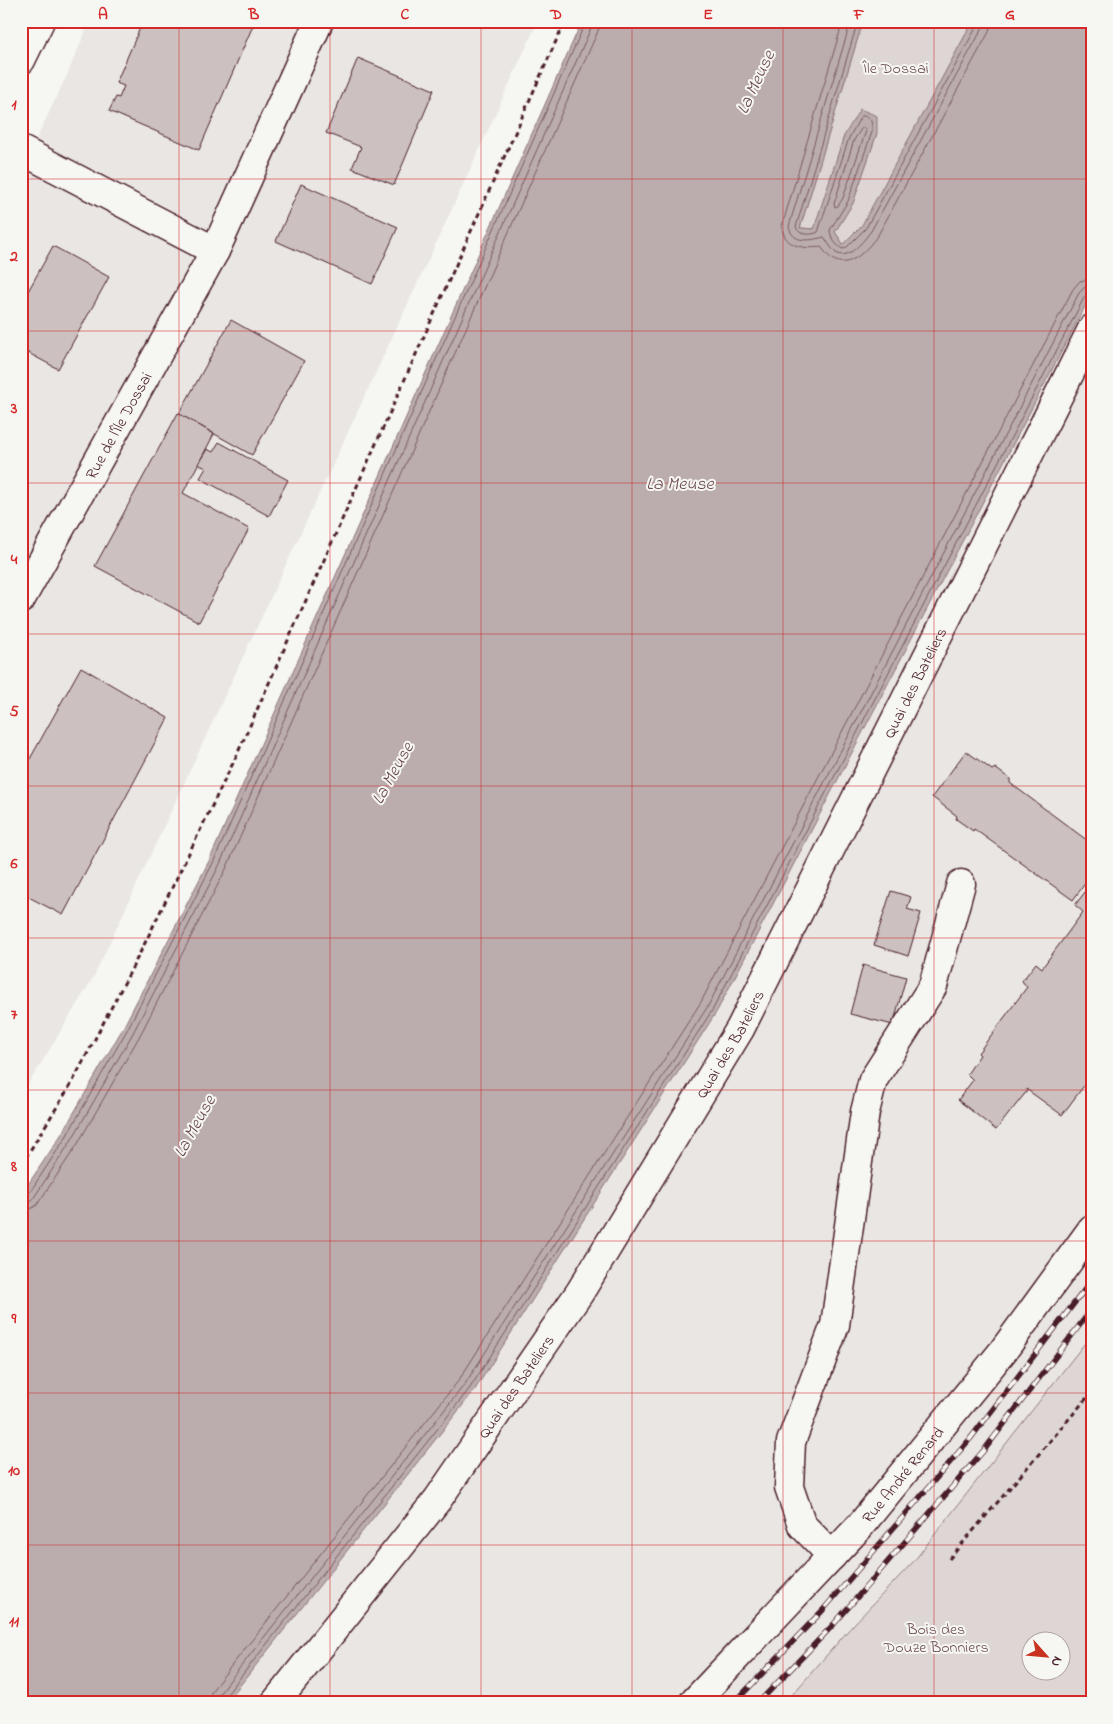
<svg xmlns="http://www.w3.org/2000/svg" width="1113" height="1724" viewBox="0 0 1113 1724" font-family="'Indie Flower',sans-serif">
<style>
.built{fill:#e9e6e3}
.green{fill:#ddd6d5;stroke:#947a80;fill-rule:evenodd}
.water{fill:#bbadae;stroke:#8e747a}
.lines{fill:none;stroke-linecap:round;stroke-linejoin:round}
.shore{stroke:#77585f;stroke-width:1}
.building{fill:#ccc1c0;stroke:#4a1f2b}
.minor-casing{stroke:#4a1f2b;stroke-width:31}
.major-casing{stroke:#4a1f2b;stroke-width:31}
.path{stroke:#4a1f2b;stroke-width:3;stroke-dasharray:5 4;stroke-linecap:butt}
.minor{stroke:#f6f6f2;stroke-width:28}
.major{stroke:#f6f6f2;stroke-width:28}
.rail-casing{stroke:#4a1f2b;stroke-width:5.5}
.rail{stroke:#f6f6f2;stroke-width:4;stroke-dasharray:11;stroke-linecap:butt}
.grid{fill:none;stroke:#d62828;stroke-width:1;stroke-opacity:0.55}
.labels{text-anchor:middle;stroke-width:4;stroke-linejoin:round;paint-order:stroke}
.park-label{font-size:16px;fill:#6f4d56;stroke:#f6f6f2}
.street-label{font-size:16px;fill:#4a1f2b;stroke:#f6f6f2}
.water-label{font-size:18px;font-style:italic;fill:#6c4a52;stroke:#f6f6f2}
.neatline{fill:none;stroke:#d62828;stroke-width:2}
.grid-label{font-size:16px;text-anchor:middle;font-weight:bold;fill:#d62828}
</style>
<rect width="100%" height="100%" fill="#f6f6f2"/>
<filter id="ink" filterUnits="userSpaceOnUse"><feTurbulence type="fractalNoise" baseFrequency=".02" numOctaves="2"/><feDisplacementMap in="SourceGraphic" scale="10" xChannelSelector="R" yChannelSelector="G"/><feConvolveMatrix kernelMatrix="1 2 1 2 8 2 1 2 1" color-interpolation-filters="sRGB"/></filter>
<g filter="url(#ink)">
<g class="built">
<path d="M90,21H538L438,239L94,976L21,1096V171L67,75Z"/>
<path d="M1092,293V1334L914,1561L853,1625L785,1703H226L474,1391L717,1011Z"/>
</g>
<g class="green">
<path d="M863,21H973L862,226L843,244L835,232L853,203L877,133L844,136L814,229L800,228Z"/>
<path d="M1092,1334V1703H785L853,1625L914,1561ZM1030,1642H1060V1672H1030Z"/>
</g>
<path class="water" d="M582,21H863L800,228L814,229L844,136L860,109L877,116V133L853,203L835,232L843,244L862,225L973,21H1092V293L717,1011L474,1391L226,1703H21V1195L61,1135L123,1028L209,861Z"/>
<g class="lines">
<g class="shore">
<path d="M843,21L782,226C783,247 804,249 821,247C825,251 827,256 832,259C850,271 868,248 878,235L989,32L991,21"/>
<path d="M851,21L789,226C792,245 812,240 824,237C828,242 831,249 836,253C849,261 864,240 871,231L982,29L984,21"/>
<path d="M858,21L796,227C798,235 811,236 818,232L849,138L861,116C872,115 872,123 872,132L848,201L830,230C830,237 837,247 843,249L847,247L866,228L977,26V21"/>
<path d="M864,128L866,131L843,198L838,206L835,207L834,204L854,140L861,129Z"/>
<path d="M21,1197L28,1195L66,1137L127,1030L213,863L586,21"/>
<path d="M21,1204L28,1203L33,1199L71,1141L133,1033L219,866L591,28L592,21"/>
<path d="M21,1211L29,1210L37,1205L77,1145L139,1037L226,869L598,31L600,21"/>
<path d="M209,1703L210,1695L213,1689L459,1380L701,1002L1073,289L1080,281L1092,279"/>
<path d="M216,1703L219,1694L465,1384L708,1006L1079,293L1085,287L1092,286"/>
<path d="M222,1703L224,1698L470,1388L713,1009L1085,296L1088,293L1092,292"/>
</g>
</g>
<g class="building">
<path d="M143,21H255L199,150L109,111L116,97L119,98L124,86L116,83Z"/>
<path d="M358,58L434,90L394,185L352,168L361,147L326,133Z"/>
<path d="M301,184L398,227L372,284L276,241Z"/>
<path d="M53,246L109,277L58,369L21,349V304Z"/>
<path d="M231,320L304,361L252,455L179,414Z"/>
<path d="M178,413L214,434L183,493L249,529L199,622L95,566Z"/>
<path d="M219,442L288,480L269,516L200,478L206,468L198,464L207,449L213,452Z"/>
<path d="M81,667L168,718L63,915L21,893V775Z"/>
<path d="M966,751L992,770L995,768L1010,779V783L1092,844V874L1073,900L974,829L973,831L956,819L957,816L932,797Z"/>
<path d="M1092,883V1075L1062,1115L1026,1089L1027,1091L996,1130L958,1100L973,1080L967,1074L980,1055L978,1053L1027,987L1022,981L1036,963L1042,968L1083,912L1075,905Z"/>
<path d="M891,891L911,897L907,909L921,913L908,956L874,945Z"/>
<path d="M863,965L906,977L893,1025L850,1014Z"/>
</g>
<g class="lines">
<g class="minor-casing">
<g id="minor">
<path d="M21,150L215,251"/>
<path id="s1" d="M21,599L215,251L319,21"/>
<path d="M832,1556L802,1525L789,1487L791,1442L835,1325L865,1112L873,1080L933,986L961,884"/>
<path id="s2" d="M275,1703L438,1499L580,1292L740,1029L1092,329"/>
<path id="s3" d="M693,1703L860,1526L1003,1351L1092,1229"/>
</g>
</g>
<g class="major-casing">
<path id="major" d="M21,60L40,21"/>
</g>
<g class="path">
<path d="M21,1165L73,1081L143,947L235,759L565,21"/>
<path d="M949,1559L1092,1392"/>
</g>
<use href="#minor" class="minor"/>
<use href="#major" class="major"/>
<g class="rail-casing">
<g id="rail">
<path d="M734,1703L823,1610L970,1439L1092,1280"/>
<path d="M758,1703L834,1624L985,1449L1092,1309"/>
</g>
</g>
<use href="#rail" class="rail"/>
</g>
</g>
<path class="grid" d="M179,21V1703M330,21V1703M481,21V1703M632,21V1703M783,21V1703M934,21V1703M21,179H1092M21,331H1092M21,483H1092M21,634H1092M21,786H1092M21,938H1092M21,1090H1092M21,1241H1092M21,1393H1092M21,1545H1092"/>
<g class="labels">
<g class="park-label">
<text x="896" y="73">Île Dossai</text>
<text x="936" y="1634">Bois des<tspan x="936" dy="18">Douze Bonniers</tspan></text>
</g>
<g class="street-label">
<text dy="6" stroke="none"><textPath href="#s1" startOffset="199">Rue de l'Île Dossai</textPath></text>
<text dy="6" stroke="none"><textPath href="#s2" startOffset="1208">Quai des Bateliers</textPath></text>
<text dy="6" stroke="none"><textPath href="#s2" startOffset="802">Quai des Bateliers</textPath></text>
<text dy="6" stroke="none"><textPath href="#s2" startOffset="398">Quai des Bateliers</textPath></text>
<text dy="6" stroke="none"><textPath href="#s3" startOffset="310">Rue André Renard</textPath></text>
</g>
<g class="water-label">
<text transform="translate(755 82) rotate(-65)" y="6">La Meuse</text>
<text x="680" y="489">La Meuse</text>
<text transform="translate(392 773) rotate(-61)" y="6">La Meuse</text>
<text transform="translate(194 1126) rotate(-61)" y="6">La Meuse</text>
</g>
</g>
<rect width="1113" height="1724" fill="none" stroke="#f6f6f2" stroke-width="55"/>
<g transform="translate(1046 1656) rotate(117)"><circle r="24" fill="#f6f6f2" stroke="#b1a0a2"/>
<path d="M0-4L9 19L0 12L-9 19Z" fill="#c8321e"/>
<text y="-8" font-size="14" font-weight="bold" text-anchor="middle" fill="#4a1f2b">N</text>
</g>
<rect x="28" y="28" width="1058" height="1668" class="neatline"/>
<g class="grid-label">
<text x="103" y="19">A</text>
<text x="254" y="19">B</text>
<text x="405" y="19">C</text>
<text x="556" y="19">D</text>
<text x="708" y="19">E</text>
<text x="859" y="19">F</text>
<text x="1010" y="19">G</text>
<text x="14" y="109">1</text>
<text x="14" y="261">2</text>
<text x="14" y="413">3</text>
<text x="14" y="564">4</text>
<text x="14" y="716">5</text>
<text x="14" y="868">6</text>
<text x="14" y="1019">7</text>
<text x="14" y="1171">8</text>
<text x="14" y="1323">9</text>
<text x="14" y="1475">10</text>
<text x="14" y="1626">11</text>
</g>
</svg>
